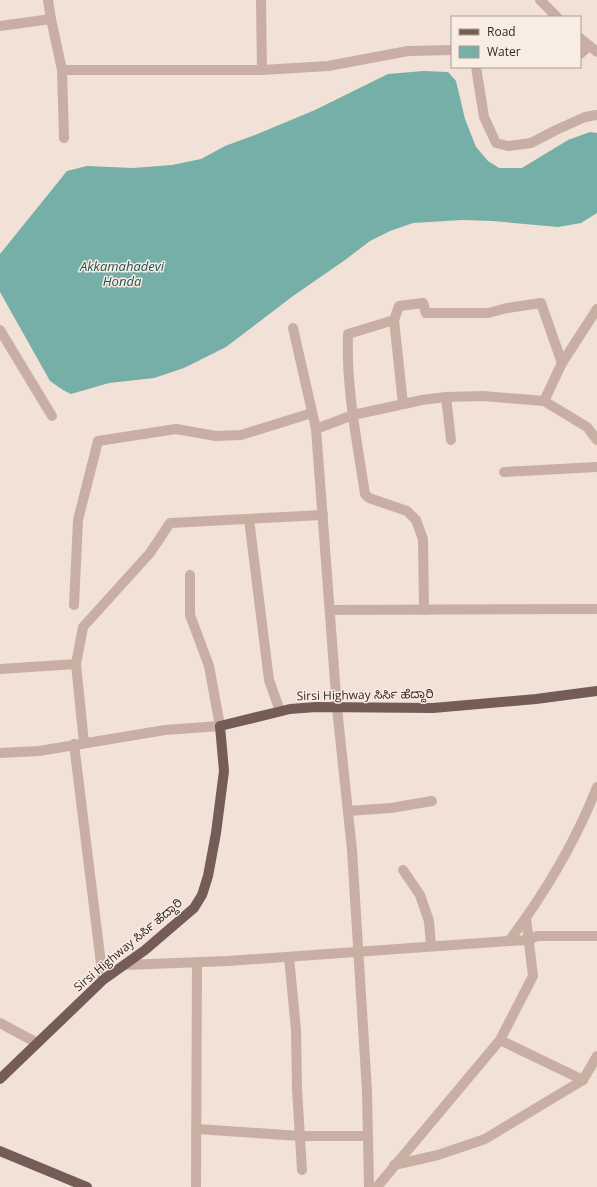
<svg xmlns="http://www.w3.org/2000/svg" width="597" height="1187" viewBox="0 0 597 1187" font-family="'Open Sans','Noto Sans Kannada',sans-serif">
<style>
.water{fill:#76aea8}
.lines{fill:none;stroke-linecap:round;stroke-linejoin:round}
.minor{stroke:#c9afa3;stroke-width:10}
.tertiary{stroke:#c9afa3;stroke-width:10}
.primary{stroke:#765c56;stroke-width:10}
.labels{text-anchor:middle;stroke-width:3;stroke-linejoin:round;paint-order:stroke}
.street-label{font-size:12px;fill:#342825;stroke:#f9ece3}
.water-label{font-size:13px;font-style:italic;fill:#1b5551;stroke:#f9ece3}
</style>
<rect width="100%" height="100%" fill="#f1e1d7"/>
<path class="water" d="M424,71L448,72L456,81L465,119L476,147L488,161L499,168H522L568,140L590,132L597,133V213L581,223L558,227L493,221L462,220L413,223L390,231L370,241L345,260L293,296L226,347L184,368L154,378L109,383L71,394L63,390L50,381L0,292V254L67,171L87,166L133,168L172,165L201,159L225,146L255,135L315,110L388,74Z"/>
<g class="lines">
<g class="minor">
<path d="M48,0L51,19"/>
<path d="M261,0L262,70"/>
<path d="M0,26L51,19L62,70L64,138"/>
<path d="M580,54L589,46"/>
<path d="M476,67L484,117L496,143L508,146L531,143L556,130L585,117L597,115"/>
<path d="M62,70H262L328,66L408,51L452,50"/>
<path d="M394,320L348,334C346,388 357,441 365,494L369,498L407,511L416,520L423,539L424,610"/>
<path d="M293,328L316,429"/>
<path d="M0,330L52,416"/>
<path d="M446,397L451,440"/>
<path d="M544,401L587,427L597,440"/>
<path d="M403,404L394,320L399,306L423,303L426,313H488L507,308L541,303L562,363"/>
<path d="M504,472L597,467"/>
<path d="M249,519L269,680L280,711"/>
<path d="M190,575V615L209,666L220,726"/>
<path d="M74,605L78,520L98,441L176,429L216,436L241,435L312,413"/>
<path d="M330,610L597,609"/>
<path d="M0,669L76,664"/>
<path d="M84,743L76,664L83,627L150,553L170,523L323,515"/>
<path d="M348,811L391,808L432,801"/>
<path d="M403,870L420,895L429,921L431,946"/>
<path d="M509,941L529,940L537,936H597"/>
<path d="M289,957L296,1030L297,1089L302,1170"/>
<path d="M125,965L228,961L509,941C545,893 575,843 597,787"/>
<path d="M0,1023L37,1043"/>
<path d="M500,1040L583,1080"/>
<path d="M197,1129L300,1136H368"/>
<path d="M394,1165L438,1155L485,1139L583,1080L597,1056"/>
<path d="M196,1187L197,962"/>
<path d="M369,1187L367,1091L352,850L337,708L316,429L353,415L422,400L446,397L483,396L544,401L562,363L597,309"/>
<path d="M377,1187L500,1040L533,976L526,918"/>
</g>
<g class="tertiary">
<path d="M540,0L557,17"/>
<path d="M580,38L597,52"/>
<path d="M74,744L103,980"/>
<path d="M0,753L39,751L165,730L220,726"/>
</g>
<g class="primary">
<path d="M0,1079L103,980L145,950L194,908L202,895L208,876L216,833L224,771L220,726L290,709L316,707L433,708L536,699L597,691"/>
<path d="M0,1151L87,1187"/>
</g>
</g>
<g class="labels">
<g class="street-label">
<text transform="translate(365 695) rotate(-1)" y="4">Sirsi Highway ಸಿರ್ಸಿ ಹೆದ್ದಾರಿ</text>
<text transform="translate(128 945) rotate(-40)" y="4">Sirsi Highway ಸಿರ್ಸಿ ಹೆದ್ದಾರಿ</text>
</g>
<g class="water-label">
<text x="122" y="271">Akkamahadevi<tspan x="122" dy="15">Honda</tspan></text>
</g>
</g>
<rect x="451" y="16" width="130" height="52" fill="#f9ece3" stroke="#aa9e97"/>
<rect x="459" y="29" width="20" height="6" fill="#765c56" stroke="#aa9e97"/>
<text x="487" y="36" font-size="12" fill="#342825">Road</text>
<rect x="459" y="46" width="20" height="12" fill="#76aea8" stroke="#aa9e97"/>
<text x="487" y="56" font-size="12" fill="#342825">Water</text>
</svg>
